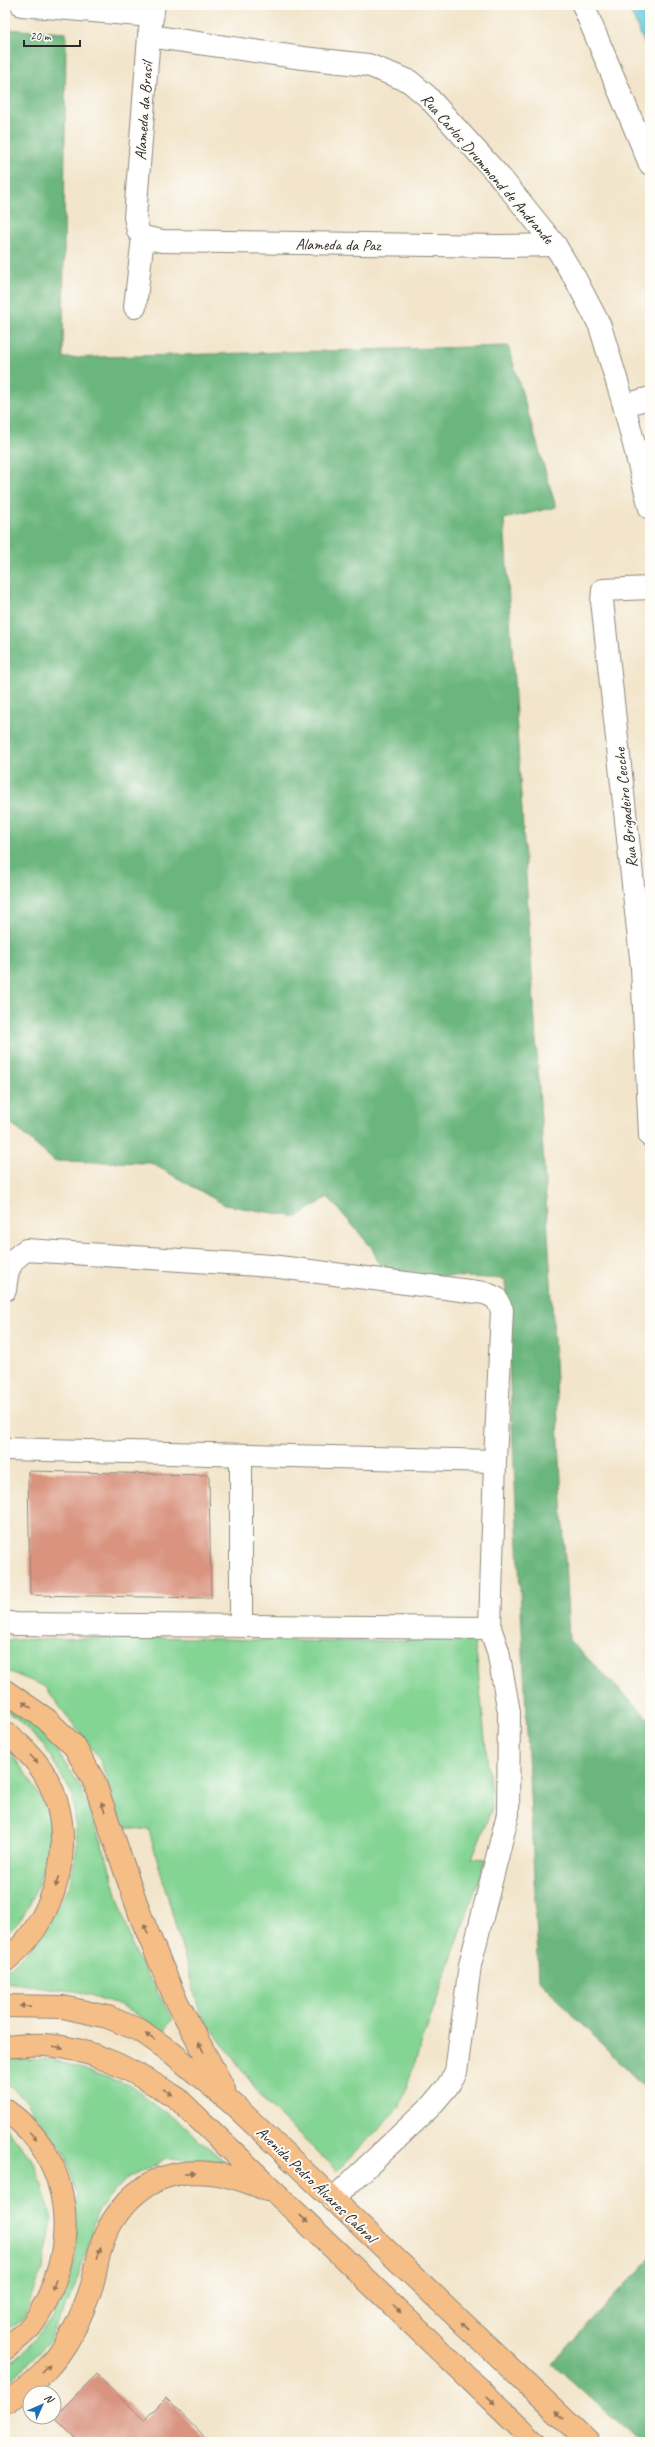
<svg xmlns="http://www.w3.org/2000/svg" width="655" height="2447" viewBox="0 0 655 2447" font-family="Caveat,sans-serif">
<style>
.green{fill:#84d494;stroke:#588060}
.forest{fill:#6bb67e;stroke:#4b7054}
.water{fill:#5cc7d5;stroke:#447980}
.building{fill:#d9937f}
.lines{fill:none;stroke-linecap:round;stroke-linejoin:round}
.minor-casing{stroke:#8e887b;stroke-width:24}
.major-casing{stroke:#8e887b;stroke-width:24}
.minor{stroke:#fff;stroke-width:22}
.major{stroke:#f6be87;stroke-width:22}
.oneway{fill:#907459}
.labels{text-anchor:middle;stroke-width:4;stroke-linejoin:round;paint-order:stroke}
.street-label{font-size:16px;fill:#2b2b2b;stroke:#fdfcf7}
</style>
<rect width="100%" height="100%" fill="#fdfcf7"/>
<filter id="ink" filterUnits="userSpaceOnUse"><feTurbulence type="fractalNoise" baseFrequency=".025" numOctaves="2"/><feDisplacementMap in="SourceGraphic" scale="8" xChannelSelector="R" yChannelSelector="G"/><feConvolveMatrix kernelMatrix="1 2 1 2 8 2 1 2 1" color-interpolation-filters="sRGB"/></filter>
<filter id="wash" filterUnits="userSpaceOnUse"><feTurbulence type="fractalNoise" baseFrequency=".012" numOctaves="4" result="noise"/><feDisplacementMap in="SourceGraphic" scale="16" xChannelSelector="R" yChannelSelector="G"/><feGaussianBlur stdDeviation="0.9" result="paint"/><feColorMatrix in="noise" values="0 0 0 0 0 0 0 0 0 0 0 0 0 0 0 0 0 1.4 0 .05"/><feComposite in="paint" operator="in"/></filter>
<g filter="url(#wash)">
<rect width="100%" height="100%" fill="#f2e5cb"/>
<g class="green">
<path d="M151,1637L330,1642L473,1638L477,1659L492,1808L472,1858L486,1859L399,2108L337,2171L268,2105L200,2013L149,1830L122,1827L100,1759L44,1686L5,1670V1640Z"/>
<path d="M5,1701L43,1730L80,1786L106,1856L134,1952L173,2019L163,2031L121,2005L80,1992L5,1982V1971L31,1948L69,1887L77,1846L73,1796L47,1750L17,1718L5,1711Z"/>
<path d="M5,1746C22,1768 41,1792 50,1818C52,1823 50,1831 49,1837C46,1865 31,1919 5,1934Z"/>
<path d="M52,2059L130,2085L184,2126L224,2161L167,2159L126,2179L99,2209L76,2284L48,2343L12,2380L5,2382V2367L19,2357L52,2318L76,2259L77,2196L65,2153L21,2095L5,2083V2060Z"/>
<path d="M5,2127L35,2163L52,2220L43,2268L24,2318L5,2331Z"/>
</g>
<g class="forest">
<path d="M5,29L66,33L63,358L508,346L556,507L504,519L551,1282L569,1640L650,1720V2093L539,1980L505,1279L383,1273L372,1248L328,1197L297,1217L225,1205L151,1163L54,1161L5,1118Z"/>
<path d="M650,2258V2442H639L552,2363Z"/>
</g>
<path class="water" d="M628,5H650V57Z"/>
<g id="blocks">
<g class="building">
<path d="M28,1471L209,1475L211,1598L30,1595Z"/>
<path d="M97,2374L144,2420L166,2398L209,2442H79L54,2417Z"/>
</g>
</g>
</g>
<g filter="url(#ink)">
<use href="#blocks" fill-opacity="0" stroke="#8e887b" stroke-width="1"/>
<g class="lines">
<g class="minor-casing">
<g id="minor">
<path d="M22,5L151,16"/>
<path d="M154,5L149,36L135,217L138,231L143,237L162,241L498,246L555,245"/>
<path d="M583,5L650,164"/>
<path d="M149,36L303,58L368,65L409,81L427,96L501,178L555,245L576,280L600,326L624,405L650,508"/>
<path d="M135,307L143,237"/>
<path d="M624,405L650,398"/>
<path d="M650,588L603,590L602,601L642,967L650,1136"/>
<path d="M5,1290C7,1271 9,1261 26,1250L271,1266L485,1293L496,1298L502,1310L495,1461L5,1449"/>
<path d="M5,1622L15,1624L490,1628L498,1651L509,1712L508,1814L470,1965L456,2072L447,2087L430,2107L332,2200"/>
<path d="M241,1626V1455"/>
<path d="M490,1628L495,1461"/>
</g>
</g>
<g class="major-casing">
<g id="major">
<path d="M5,1691L46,1719L74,1746L94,1781L141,1917L175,1998L224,2089"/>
<path d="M5,1733C14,1738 21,1746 28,1753C85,1811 66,1914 5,1961"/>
<path d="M5,2006L63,2007L108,2017L141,2031L171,2052L234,2105L588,2442"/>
<path d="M5,2047C18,2046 32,2044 45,2045C95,2048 135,2072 177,2098L535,2442"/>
<path d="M5,2110C77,2159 80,2254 34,2322C27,2333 14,2341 5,2349"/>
<path d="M5,2402C33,2387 57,2362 72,2333C80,2318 87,2301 92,2285C97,2268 98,2250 106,2233C141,2163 203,2161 267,2190"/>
</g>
</g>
<use href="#minor" class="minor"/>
<use href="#major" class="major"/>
</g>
<defs><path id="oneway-solid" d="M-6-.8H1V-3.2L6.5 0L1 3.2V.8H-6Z"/></defs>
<g class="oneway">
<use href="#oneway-solid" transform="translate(27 1705) rotate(-145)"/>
<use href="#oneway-solid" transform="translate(34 1759) rotate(45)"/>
<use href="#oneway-solid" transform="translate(103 1807) rotate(-109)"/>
<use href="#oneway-solid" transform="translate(57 1882) rotate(104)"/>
<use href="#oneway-solid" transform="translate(146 1929) rotate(-113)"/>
<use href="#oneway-solid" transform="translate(25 2006) rotate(-179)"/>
<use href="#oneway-solid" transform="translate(150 2037) rotate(-146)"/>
<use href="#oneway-solid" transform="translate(58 2047) rotate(10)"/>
<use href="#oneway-solid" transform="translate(201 2047) rotate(-118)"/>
<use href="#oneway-solid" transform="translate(168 2092) rotate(32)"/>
<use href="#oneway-solid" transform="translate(33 2136) rotate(50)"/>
<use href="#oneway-solid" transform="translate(190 2173)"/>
<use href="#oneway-solid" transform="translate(304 2219) rotate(44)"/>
<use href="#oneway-solid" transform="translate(99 2253) rotate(-72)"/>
<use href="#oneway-solid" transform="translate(54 2285) rotate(109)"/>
<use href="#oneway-solid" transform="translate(398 2309) rotate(44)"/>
<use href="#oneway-solid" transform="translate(465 2326) rotate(-137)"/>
<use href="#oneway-solid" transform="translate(46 2369) rotate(-46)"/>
<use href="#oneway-solid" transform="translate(491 2400) rotate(44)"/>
<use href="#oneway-solid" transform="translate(560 2415) rotate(-137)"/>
</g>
</g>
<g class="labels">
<g class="street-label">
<text transform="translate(143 111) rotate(-86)" y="6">Alameda da Brasil</text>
<text transform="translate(488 168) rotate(49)" y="6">Rua Carlos Drummond de Andrande</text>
<text transform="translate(338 244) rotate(1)" y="6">Alameda da Paz</text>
<text transform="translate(625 808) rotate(-96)" y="6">Rua Brigadeiro Cecche</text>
<text transform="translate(317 2184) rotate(44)" y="6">Avenida Pedro Álvares Cabral</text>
</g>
</g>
<rect width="655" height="2447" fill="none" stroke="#fdfcf7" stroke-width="20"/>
<g transform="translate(42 2405) rotate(45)"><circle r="19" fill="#fdfcf7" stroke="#a9a8a5"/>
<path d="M0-3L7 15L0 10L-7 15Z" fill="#1f6fb2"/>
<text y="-6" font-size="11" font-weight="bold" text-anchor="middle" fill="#2b2b2b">N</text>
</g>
<path d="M24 40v6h56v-6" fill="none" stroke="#2b2b2b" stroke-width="2"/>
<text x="30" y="40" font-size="12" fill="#2b2b2b" stroke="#fdfcf7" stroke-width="3" paint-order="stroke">20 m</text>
</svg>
